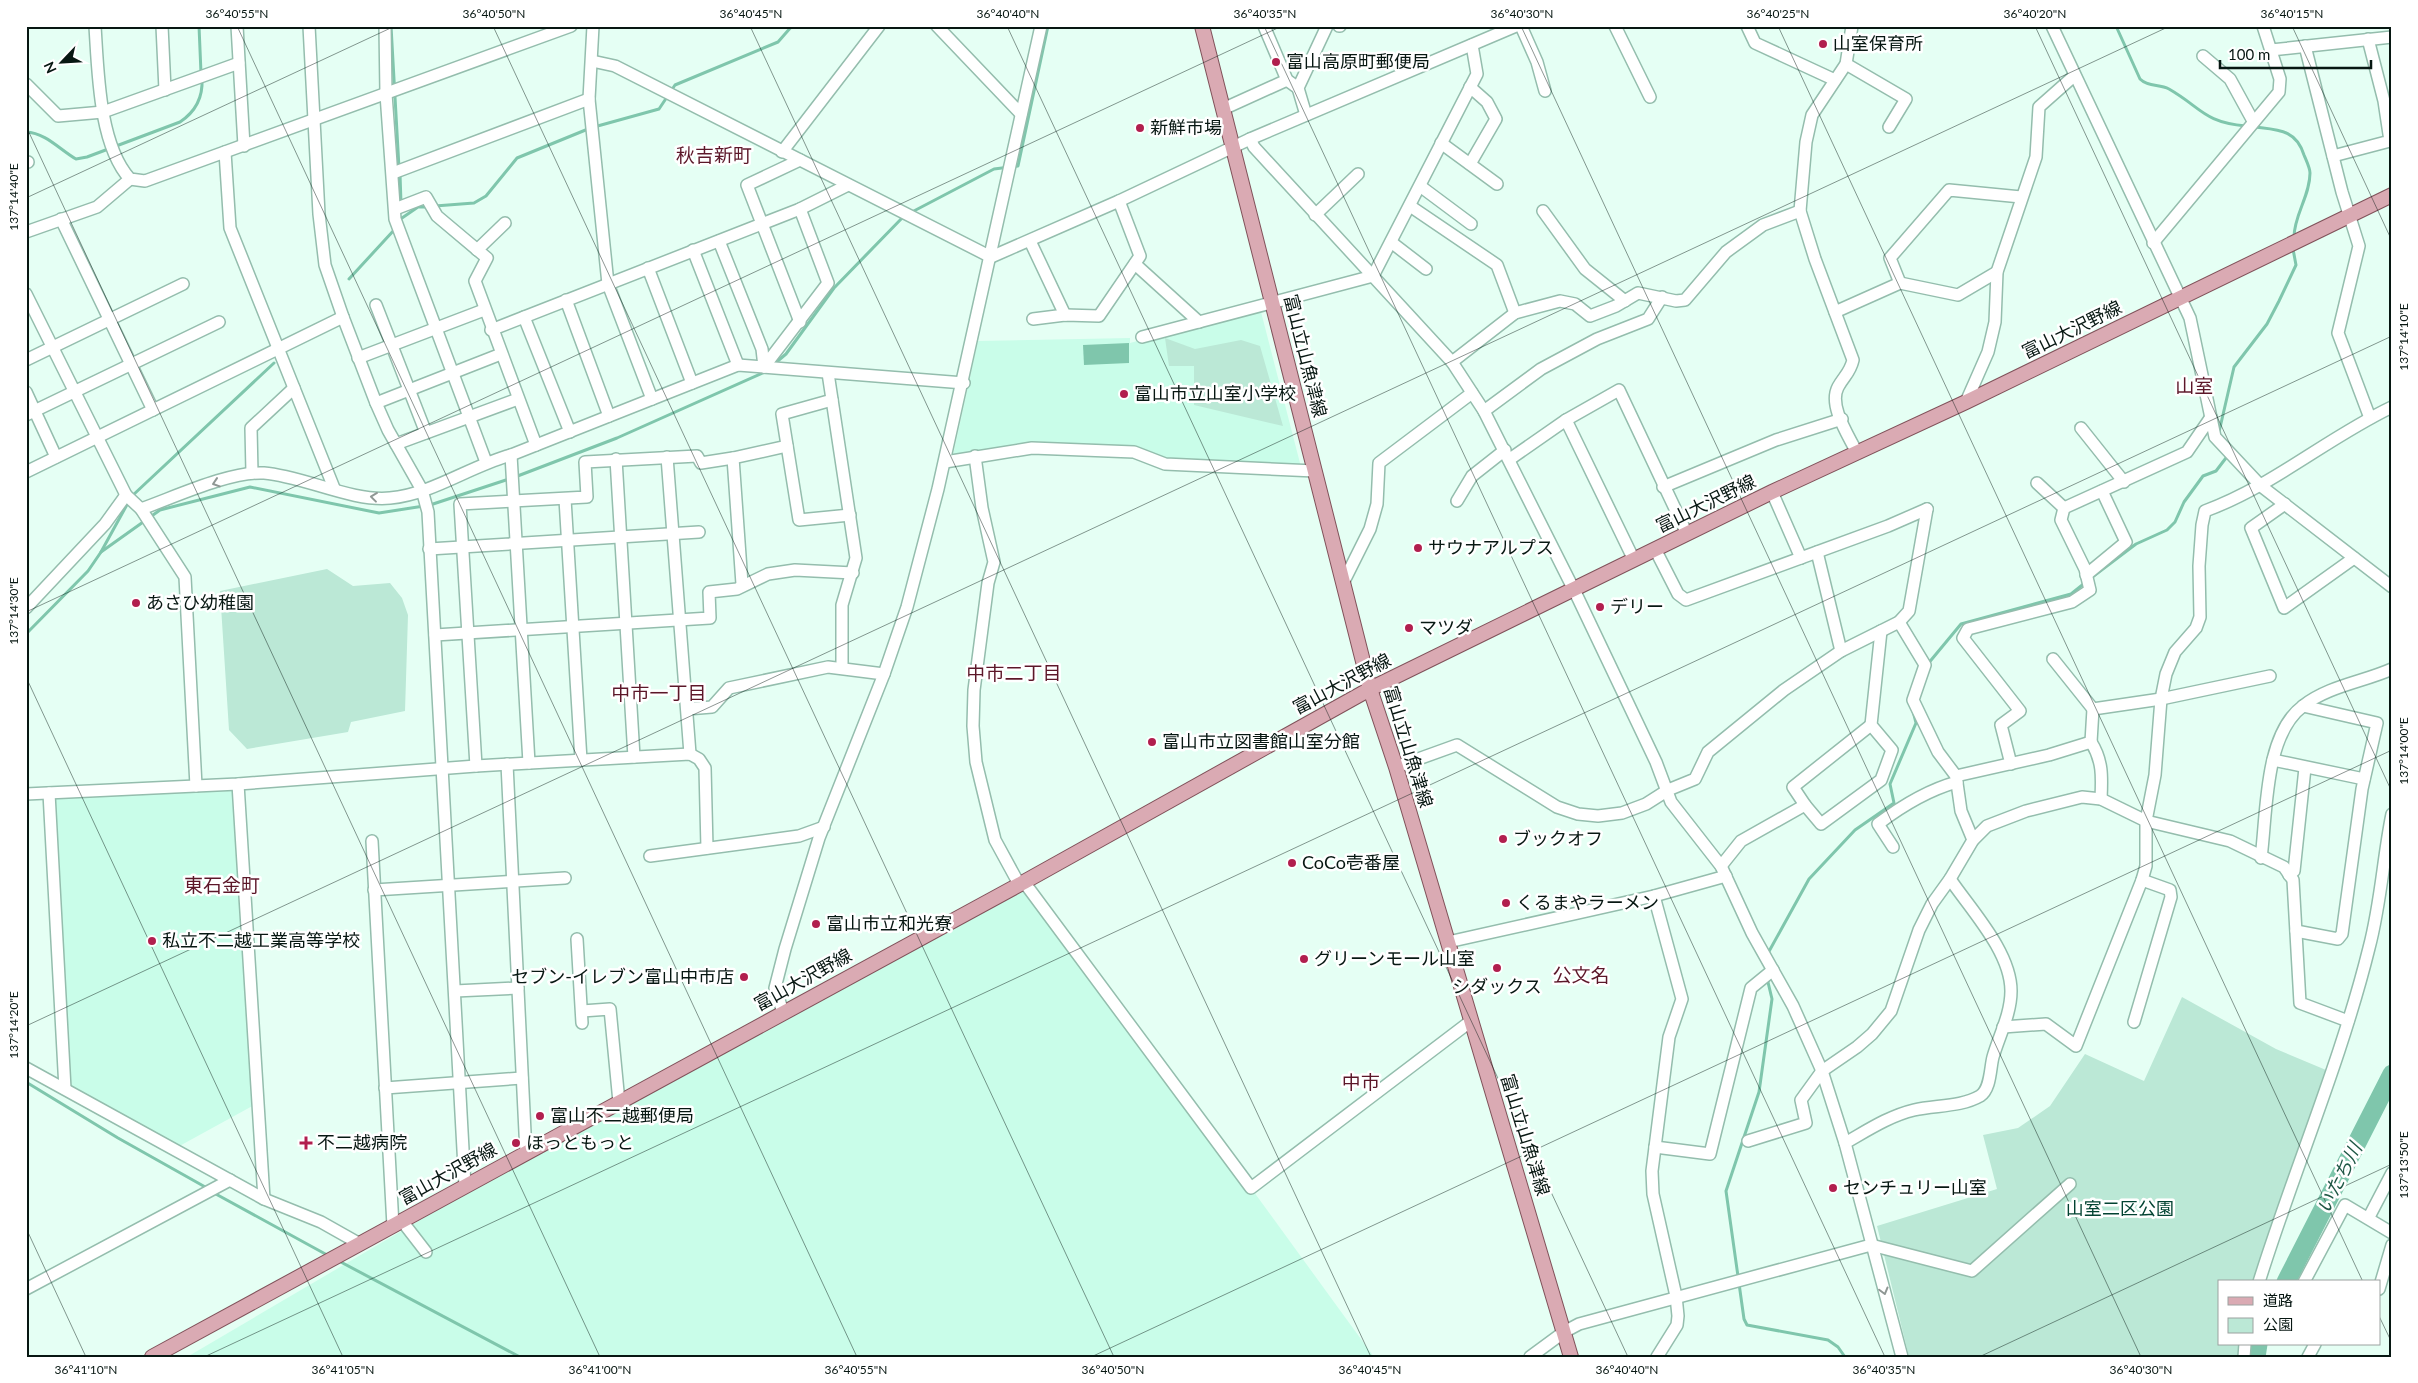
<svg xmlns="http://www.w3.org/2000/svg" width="2418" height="1383" viewBox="0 0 2418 1383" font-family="Lato,'Noto Sans JP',sans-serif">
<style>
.built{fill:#c9fde9}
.green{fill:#bbe8d6}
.water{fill:#7fc6ac}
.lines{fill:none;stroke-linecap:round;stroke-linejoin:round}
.stream{stroke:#7fc6ac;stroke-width:3}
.river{stroke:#7fc6ac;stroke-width:19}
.minor-casing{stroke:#94bdad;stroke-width:14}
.major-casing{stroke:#80525a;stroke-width:16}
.minor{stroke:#fff;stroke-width:11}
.major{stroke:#daaab3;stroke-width:14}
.oneway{stroke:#8f9794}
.ticks{fill:none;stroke:#071712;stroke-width:1;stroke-opacity:0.45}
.poi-dot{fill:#b11f4e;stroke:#fff;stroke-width:2}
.labels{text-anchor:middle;stroke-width:5;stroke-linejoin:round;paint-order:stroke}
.poi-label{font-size:18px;fill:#071712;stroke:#fff;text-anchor:start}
.street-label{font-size:18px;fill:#071712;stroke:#fff}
.park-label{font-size:18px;fill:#024332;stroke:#fff}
.neighbourhood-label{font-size:19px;fill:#5c1729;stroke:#fff}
.water-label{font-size:19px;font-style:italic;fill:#1f5745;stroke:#fff}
.neatline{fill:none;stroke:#071712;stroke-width:2}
.ticks-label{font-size:12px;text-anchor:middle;fill:#071712}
</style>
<rect width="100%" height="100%" fill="#e5fff4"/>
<g class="built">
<path d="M1260,308L1301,467L1166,461L1137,447L1032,445L953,455L978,341L1130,338V343Z"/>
<path d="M238,784L258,1103L174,1149L65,1089L49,793Z"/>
<path d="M1018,884L1251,1188L1374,1357H187L643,1089Z"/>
</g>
<g class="green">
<path d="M1165,338L1195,349L1241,340L1260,346L1283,426L1194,405V366H1169Z"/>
<path d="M327,569L353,586L390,583L402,598L408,615L405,711L351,722L348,732L247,749L229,730L220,591Z"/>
<path d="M2182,997L2276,1049L2326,1070L2264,1247L2254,1282H2219V1344H2240L2239,1357H1909L1877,1226L1997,1189L1983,1135L2018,1128L2050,1106L2085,1054L2144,1081Z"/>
</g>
<path class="water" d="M1129,343V363L1084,365L1083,345Z"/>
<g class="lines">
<g class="stream">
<path d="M199,26L201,73"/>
<path d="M391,26L399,168"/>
<path d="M2116,26L2140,79C2148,87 2159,84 2169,89C2202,108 2203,122 2246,126"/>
<path d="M594,127L659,109L675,85L778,42L792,26"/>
<path d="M2254,127C2278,130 2296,129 2304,155C2306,160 2310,168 2310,173C2310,196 2294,215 2294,237"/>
<path d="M26,132C46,133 59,149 76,159L87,157L180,122C195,112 203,97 202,79"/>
<path d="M400,174L401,203"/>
<path d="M435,206L474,203L486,196L517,158L588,129"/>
<path d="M910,213L994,169L1018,166L1048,26"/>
<path d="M402,218L418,207H429"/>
<path d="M349,279L395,229"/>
<path d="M773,365L786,354L834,288L904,216"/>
<path d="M2219,432L2234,367L2267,324L2279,301L2296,265L2293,249"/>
<path d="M515,477L617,438L767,371"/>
<path d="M132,496L274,363"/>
<path d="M430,505L509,479"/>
<path d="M101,552L160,510L250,487L379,513L424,506"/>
<path d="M2091,578L2136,544L2167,530L2175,522L2184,502L2203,476L2216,471L2229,454"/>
<path d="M26,634L88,571L101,552L129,501"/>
<path d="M1927,665L1961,624L2071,594L2086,582"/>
<path d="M1767,955L1809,879L1855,830L1894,803L1890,784L1916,723L1913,711"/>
<path d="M1767,978L1772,999L1759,1092L1726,1191L1744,1319L1747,1325L1828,1340L1838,1347L1845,1357"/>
<path d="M26,1082L118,1138L207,1188"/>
<path d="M214,1193L329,1256"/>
<path d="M337,1260L520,1357"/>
</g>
<g class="river">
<path d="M2286,1282L2392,1074"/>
<path d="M2256,1357L2258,1344"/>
</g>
<g class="minor-casing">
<g id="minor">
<path d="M95,26C98,72 99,145 130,179L145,181L571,26"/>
<path d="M162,26L165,90"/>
<path d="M237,26L244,146"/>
<path d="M309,26L319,214L325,265L343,317L376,403L388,430L422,490L428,512L465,1186"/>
<path d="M385,26L386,94L395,219L486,462"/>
<path d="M593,26L589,99L608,284L652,399"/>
<path d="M937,26L1021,114"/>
<path d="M1264,26L1287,80L1298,88"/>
<path d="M1339,26H1340"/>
<path d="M1521,26L1537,62L1545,91"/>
<path d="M1615,26L1650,97"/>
<path d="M1747,26L1755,43L1835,80"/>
<path d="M1852,26L1846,64L1812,115L1806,142L1800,211L1815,259L1853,360C1850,373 1844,376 1838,387C1828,406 1849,436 1857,453"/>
<path d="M2052,26L2190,318L2215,437L2261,486L2392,587"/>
<path d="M2305,46L2342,192L2359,246L2338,333L2370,418"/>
<path d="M2271,50L2392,37"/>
<path d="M2203,56L2230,79L2253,121"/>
<path d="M592,61L615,66L991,257L1119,201L1250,139L1516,26"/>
<path d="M1846,64L1906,99L1889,127"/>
<path d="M26,84L58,116L103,112L239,63"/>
<path d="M1470,87L1487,102L1496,119L1470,164"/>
<path d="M1223,109L1287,80"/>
<path d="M1306,115L1298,88L1327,26"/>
<path d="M1250,139L1254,147L1452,362L1484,411L1577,596L1656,762L1671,802L1721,866L1752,933L1793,1006L1822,1071L1845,1143L1902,1357"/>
<path d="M1441,143L1497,184"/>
<path d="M225,152L230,228L334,488"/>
<path d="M782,152L879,26"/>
<path d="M2333,156L2390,141L2384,101L2368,39"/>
<path d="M26,162H28"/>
<path d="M393,173L589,99"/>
<path d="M1420,186L1471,224"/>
<path d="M1410,206L1497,265L1515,313"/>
<path d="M395,209L426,197L437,216L487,258L475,281L536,445"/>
<path d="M1543,211L1585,269L1625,301"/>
<path d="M1315,215L1358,174"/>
<path d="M61,219L153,410"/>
<path d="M26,232L97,207L130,179"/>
<path d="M719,241L762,349L764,367"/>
<path d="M1030,241L1065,315"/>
<path d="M1391,242L1426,269"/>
<path d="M2153,243L2279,92L2280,79L2263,26"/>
<path d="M477,250L505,223"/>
<path d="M693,250L738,365"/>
<path d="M1135,264L1199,322"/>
<path d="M648,268L692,383"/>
<path d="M1900,283L1890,258L1949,190L2021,197"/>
<path d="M26,294L126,495L141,509L185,577L196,786"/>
<path d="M566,300L609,416"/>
<path d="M376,305L426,433"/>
<path d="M1835,312L1900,283L1958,295L1997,272"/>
<path d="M524,317L570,432"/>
<path d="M1033,319L1065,315L1099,316L1140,256L1119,201"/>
<path d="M800,322L747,185L800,160"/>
<path d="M491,330L800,209L848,185"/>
<path d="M1142,337L1373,276L1477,74L1472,45"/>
<path d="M358,358L484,310"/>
<path d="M26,360L183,284"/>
<path d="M1452,362L1515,313L1560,301L1575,304L1590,316L1616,306L1638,293L1676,301L1685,300L1726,252L1763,225L1800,211"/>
<path d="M764,367L828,283L800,209"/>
<path d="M828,373L856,558L842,605V667"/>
<path d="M26,392L56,457"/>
<path d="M832,400L782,414L799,520L850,515"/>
<path d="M1966,402L1988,352L1995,322L1997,272L2036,157L2039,107L2074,76"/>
<path d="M376,403L501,354"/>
<path d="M1484,411L1541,369L1597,339L1648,319L1662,297"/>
<path d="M26,415L219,322"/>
<path d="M1566,420L1634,560"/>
<path d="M2081,428L2124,482"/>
<path d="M396,444L518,399"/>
<path d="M511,455L529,763"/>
<path d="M975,456L982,508L994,562L988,583L974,690L973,726L976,762L995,840L1019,884"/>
<path d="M667,457L690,754"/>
<path d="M616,459L634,757"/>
<path d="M1510,459L1566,420L1619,390L1687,534"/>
<path d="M945,462L1032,448L1134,452L1165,464L1315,471"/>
<path d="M26,472L343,317"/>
<path d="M252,473L251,428L294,388"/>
<path d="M2037,483L2064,508"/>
<path d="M1663,487L1776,440L1842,419"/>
<path d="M1772,492L1801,558"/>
<path d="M565,499L581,760"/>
<path d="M1457,501L1472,476L1505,450"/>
<path d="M2285,504L2251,528L2284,608L2354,558"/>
<path d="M141,509C175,497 230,471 264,473C303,476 352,502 390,498C433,494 470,466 511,455L738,365L964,383"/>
<path d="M429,549L699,532"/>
<path d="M1655,549L1678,594L1686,600L1888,526L1927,509"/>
<path d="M1817,552L1841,651"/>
<path d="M2086,575L2126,542L2102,491"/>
<path d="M1343,583L1370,529L1377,504L1379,463L1472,393"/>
<path d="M742,584L733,458L787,446"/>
<path d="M26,608L105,524L126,495"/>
<path d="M1899,622L1925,665L1913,700L1938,752L1956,776L1961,811L1973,840"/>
<path d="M435,635L710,618L709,592L737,589L768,574L795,570L853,573"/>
<path d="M2053,659L2093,709"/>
<path d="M687,709L712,707L729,688L828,667L884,674"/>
<path d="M2091,742L2093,709L2161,699L2270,676"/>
<path d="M2273,760L2364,779"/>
<path d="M507,764L526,1153"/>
<path d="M2011,764L2001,725L2020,711L1963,638L1968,629L2072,602L2090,590L2085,569L2061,520L2064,508L2187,452L2211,417"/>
<path d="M476,766L460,504L587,497L585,462L697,456L701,463L733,458"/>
<path d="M1396,767L1457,745L1557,807L1578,814L1598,816L1622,813L1646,804L1668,790L1695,779L1708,752L1784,690L1841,651L1899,622L1909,611L1927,509"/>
<path d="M1956,776L2049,755L2091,742C2103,761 2102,777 2101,799"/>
<path d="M238,784L264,1199"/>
<path d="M49,793L65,1089"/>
<path d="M26,794L238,784L476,766L690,754L699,759L705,768L707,848"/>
<path d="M1805,805L1793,787L1871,725"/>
<path d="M372,841L393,1226"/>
<path d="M1893,847L1878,824C1903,805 1928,790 1957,782"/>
<path d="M650,856L799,836L824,827"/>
<path d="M2261,858C2267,813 2264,735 2303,706C2328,686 2363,682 2392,669"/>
<path d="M1721,866L1741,841L1805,805L1821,824L1881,780L1892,750L1871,725L1881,631"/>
<path d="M2289,875L2294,871L2305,768"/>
<path d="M1024,882L1251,1188L1471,1021"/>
<path d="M374,890L565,878"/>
<path d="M1654,896L1682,999L1669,1037L1652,1171L1653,1194L1676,1296L1678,1316L1677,1325L1657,1357"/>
<path d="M2296,931L2338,939L2342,934L2362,789L2377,723L2303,706"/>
<path d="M577,939L582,1023"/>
<path d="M1448,942L1654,896L1726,876"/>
<path d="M455,991L518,988"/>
<path d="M582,1011L610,1009L619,1102"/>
<path d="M783,1012L775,988L785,949L819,838L884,674L907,607L938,489L1041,26"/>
<path d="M2134,1022L2171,897L2170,890L2142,880L2146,866V821L2155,775L2161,699L2166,674L2175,652L2196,628L2200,617L2199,566L2202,525L2205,511C2273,486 2327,438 2392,407"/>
<path d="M2003,1027L2046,1024L2076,1046L2142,880"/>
<path d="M26,1068L264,1199L321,1222L360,1244"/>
<path d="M385,1088L522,1078"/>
<path d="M1748,1141L1806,1123L1801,1100L1822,1071L1857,1047L1872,1034L1891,1011L1919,930L1932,904L1950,879L1973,840L1987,826L2026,811L2082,797L2101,799L2146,821L2230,841L2284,867L2293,880L2300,1003L2348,1021"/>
<path d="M1845,1143C1868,1130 1889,1116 1914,1110C1935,1105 1961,1107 1980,1096C1991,1089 1990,1068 1993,1057C1999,1036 2011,1014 2011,991C2011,952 1971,910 1950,879"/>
<path d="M1655,1147L1710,1154L1751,988L1773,970"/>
<path d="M2369,1217L2392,1173"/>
<path d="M402,1221L426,1252"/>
<path d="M2259,1282C2294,1170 2341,1061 2369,948C2381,903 2383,858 2392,814"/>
<path d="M2304,1282L2345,1205L2392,1233"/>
<path d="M26,1289L230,1180"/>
<path d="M2379,1289L2392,1245"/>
<path d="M1530,1357L1564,1332L1579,1324L1871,1245L1972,1271L2070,1184"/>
<path d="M2244,1357L2245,1344"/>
<path d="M2308,1357L2315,1344"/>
</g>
</g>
<g class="major-casing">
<g id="major">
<path d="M1202,26L1370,689L1396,767L1571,1357"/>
<path d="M152,1357L1024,882L1370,689L1772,492L1966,402L2392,195"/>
</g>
</g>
<use href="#minor" class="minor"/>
<use href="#major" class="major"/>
</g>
<defs><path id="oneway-chevron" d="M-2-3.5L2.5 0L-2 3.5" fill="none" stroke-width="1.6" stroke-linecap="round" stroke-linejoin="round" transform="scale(1.25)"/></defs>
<g class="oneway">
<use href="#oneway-chevron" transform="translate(216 483) rotate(162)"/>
<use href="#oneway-chevron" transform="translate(374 497) rotate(-173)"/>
<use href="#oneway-chevron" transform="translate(1884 1291) rotate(75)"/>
</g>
<path class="ticks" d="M237,26L857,1357M493,26L1114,1357M750,26L1371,1357M1007,26L1628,1357M1264,26L1885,1357M1521,26L2141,1357M1778,26L2363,1282M2035,26L2392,792M2292,26L2392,241M26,126L600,1357M26,198L395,26M26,612L1282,26M26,677L343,1357M26,1026L2170,26M26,1228L86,1357M2379,1316L2392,1343M204,1357L2392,336M1091,1357L2392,750M1979,1357L2392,1164"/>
<g class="poi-dot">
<circle cx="1823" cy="44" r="5"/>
<circle cx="1276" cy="62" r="5"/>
<circle cx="1140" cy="128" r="5"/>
<circle cx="1124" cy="394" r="5"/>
<circle cx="1418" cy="548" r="5"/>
<circle cx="136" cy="603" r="5"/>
<circle cx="1600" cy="607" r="5"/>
<circle cx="1409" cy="628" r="5"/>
<circle cx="1152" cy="742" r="5"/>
<circle cx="1503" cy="839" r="5"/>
<circle cx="1292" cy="863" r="5"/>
<circle cx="1506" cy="903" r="5"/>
<circle cx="816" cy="924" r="5"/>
<circle cx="152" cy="941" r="5"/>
<circle cx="1304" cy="959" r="5"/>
<circle cx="1497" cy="968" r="5"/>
<circle cx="744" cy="977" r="5"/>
<circle cx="540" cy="1116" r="5"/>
<path d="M303.5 1135.5h5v5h5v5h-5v5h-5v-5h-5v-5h5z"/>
<circle cx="516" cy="1143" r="5"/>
<circle cx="1833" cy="1188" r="5"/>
</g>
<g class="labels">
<g class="poi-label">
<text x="1833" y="50">山室保育所</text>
<text x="1286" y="68">富山高原町郵便局</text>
<text x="1150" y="134">新鮮市場</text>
<text x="1134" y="400">富山市立山室小学校</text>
<text x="1428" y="554">サウナアルプス</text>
<text x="146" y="609">あさひ幼稚園</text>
<text x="1610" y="613">デリー</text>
<text x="1419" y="634">マツダ</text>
<text x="1162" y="748">富山市立図書館山室分館</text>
<text x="1513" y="845">ブックオフ</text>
<text x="1302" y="869">CoCo壱番屋</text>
<text x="1516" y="909">くるまやラーメン</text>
<text x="826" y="930">富山市立和光寮</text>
<text x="162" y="947">私立不二越工業高等学校</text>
<text x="1314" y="965">グリーンモール山室</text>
<text x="734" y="983" text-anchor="end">セブン-イレブン富山中市店</text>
<text x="1497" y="993" text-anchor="middle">シダックス</text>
<text x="550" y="1122">富山不二越郵便局</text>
<text x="317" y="1149">不二越病院</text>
<text x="526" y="1149">ほっともっと</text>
<text x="1843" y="1194">センチュリー山室</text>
</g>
<g class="street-label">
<text transform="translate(2072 330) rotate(-26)" y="6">富山大沢野線</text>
<text transform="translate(1305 356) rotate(76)" y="6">富山立山魚津線</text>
<text transform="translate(1706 504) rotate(-26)" y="6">富山大沢野線</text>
<text transform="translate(1342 684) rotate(-28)" y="6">富山大沢野線</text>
<text transform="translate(1408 747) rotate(73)" y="6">富山立山魚津線</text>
<text transform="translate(803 980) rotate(-29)" y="6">富山大沢野線</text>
<text transform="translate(1525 1135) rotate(73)" y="6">富山立山魚津線</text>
<text transform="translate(448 1174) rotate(-29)" y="6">富山大沢野線</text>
</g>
<g class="park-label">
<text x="2120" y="1215">山室二区公園</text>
</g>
<g class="neighbourhood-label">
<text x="714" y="162">秋吉新町</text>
<text x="2194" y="393">山室</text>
<text x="1014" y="680">中市二丁目</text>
<text x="659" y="700">中市一丁目</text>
<text x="222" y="892">東石金町</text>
<text x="1581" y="982">公文名</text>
<text x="1361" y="1089">中市</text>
</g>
<g class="water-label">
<text transform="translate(2339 1178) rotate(-63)" y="7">いたち川</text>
</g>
</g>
<rect width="2418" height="1383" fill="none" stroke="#ffffff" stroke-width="55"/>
<rect x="2218" y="1280" width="162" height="65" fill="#ffffff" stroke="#9ca2a0"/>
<rect x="2228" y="1297" width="25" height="8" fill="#daaab3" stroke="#9ca2a0"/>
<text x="2263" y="1306" font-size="15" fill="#071712">道路</text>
<rect x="2228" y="1318" width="25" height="15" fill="#bbe8d6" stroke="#9ca2a0"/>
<text x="2263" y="1330" font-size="15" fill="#071712">公園</text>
<g transform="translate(62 62) rotate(245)" stroke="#ffffff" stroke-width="4" paint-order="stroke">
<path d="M0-4L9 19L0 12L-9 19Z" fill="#071712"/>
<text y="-8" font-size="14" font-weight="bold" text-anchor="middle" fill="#071712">N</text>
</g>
<path d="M2220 60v8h151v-8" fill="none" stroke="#071712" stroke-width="2.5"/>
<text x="2228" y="60" font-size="15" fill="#071712" stroke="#ffffff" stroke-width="4" paint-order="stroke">100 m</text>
<rect x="28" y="28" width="2362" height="1328" class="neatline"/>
<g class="ticks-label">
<text x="237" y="18">36°40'55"N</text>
<text x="494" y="18">36°40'50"N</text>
<text x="751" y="18">36°40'45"N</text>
<text x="1008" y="18">36°40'40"N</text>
<text x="1265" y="18">36°40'35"N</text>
<text x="1522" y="18">36°40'30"N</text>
<text x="1778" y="18">36°40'25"N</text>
<text x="2035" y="18">36°40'20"N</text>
<text x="2292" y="18">36°40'15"N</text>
<text transform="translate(14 197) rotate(-90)" y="4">137°14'40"E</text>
<text transform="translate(2404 337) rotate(-90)" y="4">137°14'10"E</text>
<text transform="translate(14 611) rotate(-90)" y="4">137°14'30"E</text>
<text transform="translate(2404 751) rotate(-90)" y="4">137°14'00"E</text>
<text transform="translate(14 1025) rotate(-90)" y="4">137°14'20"E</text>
<text transform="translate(2404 1165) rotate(-90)" y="4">137°13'50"E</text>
<text x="86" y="1374">36°41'10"N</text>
<text x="343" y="1374">36°41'05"N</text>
<text x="600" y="1374">36°41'00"N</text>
<text x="856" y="1374">36°40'55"N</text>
<text x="1113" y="1374">36°40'50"N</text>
<text x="1370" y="1374">36°40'45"N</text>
<text x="1627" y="1374">36°40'40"N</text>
<text x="1884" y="1374">36°40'35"N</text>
<text x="2141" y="1374">36°40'30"N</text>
</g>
</svg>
